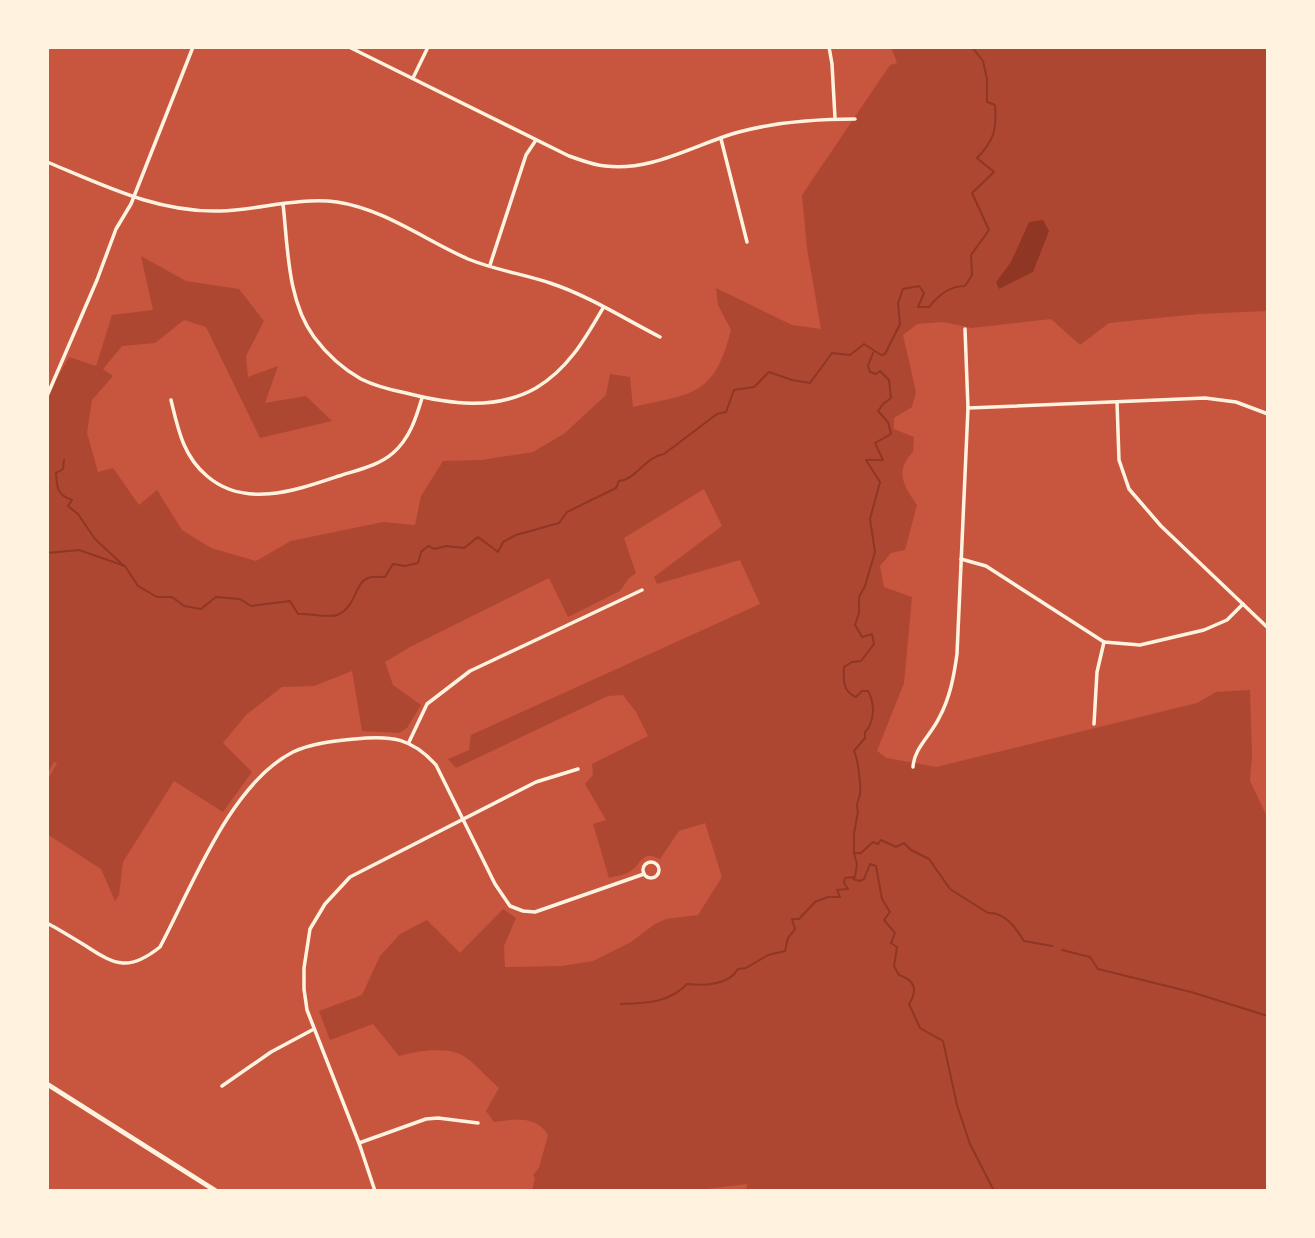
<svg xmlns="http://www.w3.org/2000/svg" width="1315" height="1238" viewBox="0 0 1315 1238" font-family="'Libre Baskerville',serif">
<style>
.green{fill:#ae4732}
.water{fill:#8f3625}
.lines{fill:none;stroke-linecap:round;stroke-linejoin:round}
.stream{stroke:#8f3625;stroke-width:2}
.minor{stroke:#fff3e0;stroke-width:3.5}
.primary{stroke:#fff3e0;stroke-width:5}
</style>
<rect width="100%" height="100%" fill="#c8553d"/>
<path class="green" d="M891,47H1268V311L1198,314L1109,323L1080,345L1051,319L972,328L943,322L917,324L903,335L916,392L912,407L894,418V429L914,437L913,452C894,472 904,486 917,505L905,550L891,553L880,566L884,587L912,597L904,683L877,751L887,758L936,767L1197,703L1216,692L1250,690L1252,755L1250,781L1268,819V1191H746L747,1184L690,1191H532L535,1178L533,1175L539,1168L548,1135C536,1115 514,1119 494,1122L486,1111L499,1088C487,1078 474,1061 460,1054C444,1047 415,1051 399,1056L373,1024L330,1040L319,1011L362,995L380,956L400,934L427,920L460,953L503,909L516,918L504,946L505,967L562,966L593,961L631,942L655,924L666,919L698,915L722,877L705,823L679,831L660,859C642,850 643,862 632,870C626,875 616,876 609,878L593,824L606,820L585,784L593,775L592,764L648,736L636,712L623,695L608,696L456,768L448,759L469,750L471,735L760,604L740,560L657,584L654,577L722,526L704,489L624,538L636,573L629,578L620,591L568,617L549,578L410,647L385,662L393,685L421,705L407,728L399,733L362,731L352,671L314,686L282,687L246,715L223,743L252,772L223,812L174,781L123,862L119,895L115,901L101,869L47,834V781L57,763L54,762L47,775V396L69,357L96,366L112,315L153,310L141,256L186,281L239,289L264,321L246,356L248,377L278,366L265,403L306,396L332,421L260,438L206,327L184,320L155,343L122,346L103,369L113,376L92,400L87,433L98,472L113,468L139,505L157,490L182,530L211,548L256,561L291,541L383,522L415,525L421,496L443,461L482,460L533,452L565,433L606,395L610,374L630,377L633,407C693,393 714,397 731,330L718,305L716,288L792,325L821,329L807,248L802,195L890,65L897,63Z"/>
<path class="water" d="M1043,220L1049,231L1033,272L999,289L996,282L1011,262L1029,222Z"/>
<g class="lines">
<g class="stream">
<path d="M64,460L63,469L56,473C57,488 57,495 72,500L68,506L78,514L95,539L124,566"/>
<path d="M47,553L79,550L125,566L138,586L157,597H172L184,606L201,609L216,597L240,599L251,606L290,601L298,614C308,613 330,618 337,615C356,608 355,582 368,578C373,576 380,577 385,577L393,564L405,566L418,563L421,552L428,546L435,549L446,546L464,548L478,537L498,552L503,542L516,535L559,523L567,512L616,488L619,481C637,479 645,457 664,454L717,414L726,412L734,390L754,387L769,372L792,380L810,383L832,353L850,355L864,344L881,355L885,354L900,324L898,303L903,289L919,286L924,293L918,307H929C939,295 949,286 965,286L972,275L971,255L989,230L972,193L994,172L977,158C994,141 997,129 995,105L987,102V79L983,61L972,47"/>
<path d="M855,853H861L873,842L878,844L881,840L896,847L904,843L911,850L929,859L950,889L988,913C1005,912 1016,928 1024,941L1052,946"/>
<path d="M853,879L860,881L864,879L870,864L876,866L882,899L890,912L884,920L895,933L891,943L897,947L894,966L899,975C915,980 918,990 909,1004L920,1028L943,1041L957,1105L970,1144L994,1191"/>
<path d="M1062,950L1090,957L1098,969L1191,992L1268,1016"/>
<path d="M621,1004C646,1003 669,1003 687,984C704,986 729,985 738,969L746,968L768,955L785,951L788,938L795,929L792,919H799L815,902L828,897H840L837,890L848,889L844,883L845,878L855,877L857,864L854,853V834L858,811C855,803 859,801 860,794C861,785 858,759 854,751L865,738V732C875,722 875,703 868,691H862L856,697C843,692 843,680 844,667L852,662L861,661L874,644L872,634L862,637L855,625L859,613V597L865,586L875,552L870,519L880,482L866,460H883L875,443L891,434L888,422L878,411L883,404L891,398L889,380L880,371L876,374L870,372L868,366L873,353"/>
</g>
<g class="minor">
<path d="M349,47L569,156C581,160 593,165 605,166C652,172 695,144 739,132C776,122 816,119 855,119"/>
<path d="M829,47L832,64L835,118"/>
<path d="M413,78L428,47"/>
<path d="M721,139L747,242"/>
<path d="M47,162C103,185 158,213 220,211C258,210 298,197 337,202C384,209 425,240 468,259C495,270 523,274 550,283C587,295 625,319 660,337"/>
<path d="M283,204C288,247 287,300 314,337C326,353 343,369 361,379C375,386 391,390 406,393C449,404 495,411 536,388C568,369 585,339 603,308"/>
<path d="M490,265L526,155L536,140"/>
<path d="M47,396L97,280L116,229L131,204L193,47"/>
<path d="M171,400C178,429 183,456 207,476C245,509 297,490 339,476C357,470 378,466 393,453C410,438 416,418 422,398"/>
<path d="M1117,402L1119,460L1129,489L1161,526L1268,628"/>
<path d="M968,408L1205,398L1236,402L1268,414"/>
<path d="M961,559L986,566L1104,642L1140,645L1204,630L1227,620L1243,604"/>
<path d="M1094,724L1097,672L1104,642"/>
<path d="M409,742L427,704L470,671L642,590"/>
<path d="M913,767C914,748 931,735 939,718C950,698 954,676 957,654L968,408L965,329"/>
<circle cx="651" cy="870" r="8"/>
<path d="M47,923C60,930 73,938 86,946C116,966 130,971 160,947C192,887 230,784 293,752C312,743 334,741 355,739C391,735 412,738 436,765L495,884L510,906L523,911L535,912L644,874"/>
<path d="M222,1086L271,1052L314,1029"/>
<path d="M359,1143L426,1119L438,1118L478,1123"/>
<path d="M375,1191L359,1143L307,1010L304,989V968L310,929L325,904L350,877L536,782L578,769"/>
</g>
<path class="primary" d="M47,1084L216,1191"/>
</g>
<rect width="1315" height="1238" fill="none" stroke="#fff3e0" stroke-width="98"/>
</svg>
